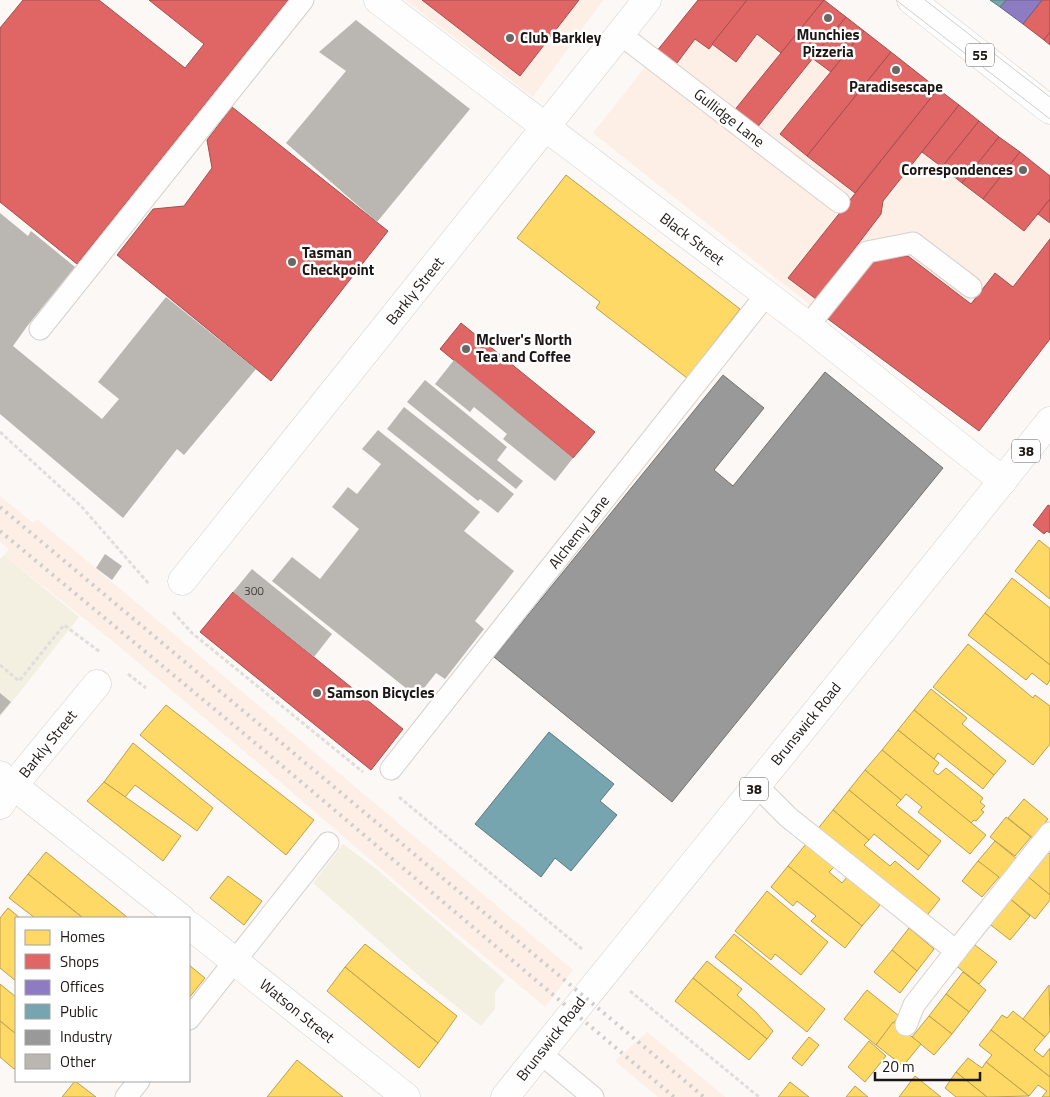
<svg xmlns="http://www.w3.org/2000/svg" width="1050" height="1097" viewBox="0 0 1050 1097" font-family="'Titillium Web',sans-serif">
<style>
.built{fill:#fdefe6}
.green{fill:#f4f0e1}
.homes{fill:#ffd966;stroke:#bb9f4d}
.shops{fill:#e06666;stroke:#a54e4d}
.offices{fill:#8e7cc3;stroke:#6c5e8e}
.public{fill:#76a5af;stroke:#5b7a80}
.industry{fill:#999;stroke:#747271}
.building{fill:#bab7b3}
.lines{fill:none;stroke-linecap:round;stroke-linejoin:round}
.service-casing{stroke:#d5d1ce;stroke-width:23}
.minor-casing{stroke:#d5d1ce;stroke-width:29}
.primary-casing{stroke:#d5d1ce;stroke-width:29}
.trunk-casing{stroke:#d5d1ce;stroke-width:29}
.path{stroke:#dfdedc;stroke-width:3;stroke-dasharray:4 2.5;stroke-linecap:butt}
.service{stroke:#fefefe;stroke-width:21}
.minor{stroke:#fefefe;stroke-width:28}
.primary{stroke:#fefefe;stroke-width:28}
.trunk{stroke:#fefefe;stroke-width:28}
.tram{stroke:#d0cecd;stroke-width:1}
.rail{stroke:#d0cecd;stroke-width:4;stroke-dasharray:2.5 5;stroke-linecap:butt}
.poi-dot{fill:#6a6663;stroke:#fff;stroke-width:2}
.labels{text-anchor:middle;stroke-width:5;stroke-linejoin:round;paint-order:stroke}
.number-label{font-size:12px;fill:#443f3c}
.shield{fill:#fff;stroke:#605d5a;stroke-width:1}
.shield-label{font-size:14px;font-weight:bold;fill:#1c1714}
.poi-label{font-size:15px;font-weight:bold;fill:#1c1714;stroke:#fff;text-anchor:start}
.street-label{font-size:15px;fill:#1c1714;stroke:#fff}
</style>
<rect width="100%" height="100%" fill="#fbf8f5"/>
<g class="built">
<path d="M405,0H603L533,97Z"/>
<path d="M698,0H824L1050,176V339L979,431L824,316L593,133Z"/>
<path d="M0,496L33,523L37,519L573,970L545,1007L430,911L257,762L110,639L4,555L9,549L0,542Z"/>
<path d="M647,1032L725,1097H658L615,1061Z"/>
</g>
<g class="green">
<path d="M4,555L79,617L0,717V559Z"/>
<path d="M343,844L375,868L505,980L495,992V1009L481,1026L427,983L313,883Z"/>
</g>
<g class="homes">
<path d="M566,175L740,309L687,378L596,308L600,302L517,238Z"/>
<path d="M1039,540L1050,549V599L1015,571Z"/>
<path d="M1012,578L1050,608V665L985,613Z"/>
<path d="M985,613L1050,665V680L1047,685L1032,673L1026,680L968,635Z"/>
<path d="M968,644L1033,698L1035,695L1050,706V744L1033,765L933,687Z"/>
<path d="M931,689L967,718L962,724L1006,761L994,775L914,710Z"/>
<path d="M166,705L314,820L286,855L140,735Z"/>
<path d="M914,710L994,775L983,789L938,753L934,759L898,730Z"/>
<path d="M898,730L939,763L933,771L938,775L946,768L983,798L980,802L985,806L981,810L984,812L976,821L974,820L971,823L882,750Z"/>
<path d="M133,743L213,808L197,831L135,785L125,797L104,782Z"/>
<path d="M882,750L986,835L970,854L918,812L922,807L906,794L901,800L865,770Z"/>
<path d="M865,770L901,800L896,805L941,841L929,856L849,790Z"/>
<path d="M104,782L181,836L163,861L87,801Z"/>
<path d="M849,790L929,856L918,870L874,834L869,840L833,810Z"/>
<path d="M1024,799L1048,819L1033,838L1008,818Z"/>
<path d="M833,810L869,840L864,845L890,866L895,861L940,899L925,918L816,831Z"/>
<path d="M1006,817L1031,837L1015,856L990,837Z"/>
<path d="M995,841L1017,859L1000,879L978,861Z"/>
<path d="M806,844L834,867L829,872L842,883L847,877L880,905L862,926L788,866Z"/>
<path d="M1045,850L1050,854V895L1026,875Z"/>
<path d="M46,852L127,917V918H83L28,874Z"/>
<path d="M978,861L999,877L982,897L962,881Z"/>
<path d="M788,866L862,926L845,948L811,921L816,916L797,901L793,906L771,887Z"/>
<path d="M28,874L83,918H35L9,898Z"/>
<path d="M1026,875L1050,895V900L1035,919L1008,897Z"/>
<path d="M228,876L262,901L244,925L210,898Z"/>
<path d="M767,891L828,942L801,975L775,954L771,960L735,931Z"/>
<path d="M1008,897L1030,916L1010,940L987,922Z"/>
<path d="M8,908L20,918H16V981L0,968V918Z"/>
<path d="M909,928L934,949L917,971L892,950Z"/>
<path d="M734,934L825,1009L807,1032L715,957Z"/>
<path d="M971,942L997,962L979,984L954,964Z"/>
<path d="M365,944L457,1016L438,1043L345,967Z"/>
<path d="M892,950L917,971L900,993L874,972Z"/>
<path d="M707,961L742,989L737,995L756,1012L773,1031L767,1039L693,978Z"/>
<path d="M189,965L205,978L189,998Z"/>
<path d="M345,967L438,1043L419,1068L327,991Z"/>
<path d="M963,972L986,990L969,1012L946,994Z"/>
<path d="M693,978L767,1039L749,1060L675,1001Z"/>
<path d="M0,984L16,997V1034L0,1021Z"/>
<path d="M1049,985L1050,1031L1045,1037L1023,1019Z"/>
<path d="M867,990L899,1016L876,1045L844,1019Z"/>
<path d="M946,994L969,1012L952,1034L929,1016Z"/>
<path d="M1013,1011L1045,1037L1034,1050L1043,1057L1050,1048V1077L991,1030L1002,1015L1007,1018Z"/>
<path d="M929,1016L952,1034L934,1055L912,1037Z"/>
<path d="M0,1021L16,1034V1067L14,1069L0,1057Z"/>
<path d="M893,1022L921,1044L903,1066L876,1045Z"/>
<path d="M991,1030L1050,1077V1097H1042L1047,1091L1038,1085L1029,1096L986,1062L992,1055L979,1045Z"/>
<path d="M809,1037L819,1045L802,1066L792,1058Z"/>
<path d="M869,1041L886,1056L865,1082L848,1067Z"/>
<path d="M968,1058L982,1068L986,1062L1029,1096L987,1097L956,1072Z"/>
<path d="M297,1060L343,1097H267Z"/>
<path d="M956,1072L987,1097H956L945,1088Z"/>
<path d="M915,1076L941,1097H899Z"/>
<path d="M75,1081L96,1097H62Z"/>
<path d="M790,1082L809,1097H778Z"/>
<path d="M855,1086L868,1097H846Z"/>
</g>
<g class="shops">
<path d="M23,0H99L185,68L204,44L149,0H288L77,264L0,202V28Z"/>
<path d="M422,0H579L520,76Z"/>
<path d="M698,0H747L709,49L695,39L674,67L656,52Z"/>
<path d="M747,0H824L781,53L757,34L736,62L712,44Z"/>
<path d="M824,0L846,17L756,129L733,112Z"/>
<path d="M1042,0H1050V32L1044,40L1023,24Z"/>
<path d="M846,17L864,31L831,72L812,58Z"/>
<path d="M864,31L891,52L807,156L780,134Z"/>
<path d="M1050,32V45L1044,40Z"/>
<path d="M891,52L938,89L855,193L807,156Z"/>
<path d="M938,89L959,105L883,201L881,214L816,299L788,278Z"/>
<path d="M959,105L979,121L942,167L922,152Z"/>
<path d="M232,107L388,231L271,381L117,255L153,209L184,206L212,168L207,140Z"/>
<path d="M979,121L999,137L962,183L942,167Z"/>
<path d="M999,137L1020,152L983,199L962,183Z"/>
<path d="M1020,152L1050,176V199L1024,231L983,199Z"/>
<path d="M1050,199V223L1038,214Z"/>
<path d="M1050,239V339L979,431L824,316L868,261L908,256L971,304L995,273L1013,287Z"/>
<path d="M461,323L595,432L573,458L440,349Z"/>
<path d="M1048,505L1050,506V533L1047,531L1044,534L1033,525Z"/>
<path d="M233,592L403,729L371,770L200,632Z"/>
</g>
<path class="offices" d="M1006,0H1042L1023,24L1000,7Z"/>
<g class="public">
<path d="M990,0H1006L1000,7Z"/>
<path d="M549,732L614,784L600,801L617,815L571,871L555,858L541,877L475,824Z"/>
</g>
<path class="industry" d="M825,372L943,468L672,802L494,657L723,375L764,408L714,470L733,486Z"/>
<g class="building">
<path d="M356,20L470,109L377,222L286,143L346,71L319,52Z"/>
<path d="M0,213L28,236L31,231L75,267L28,325L13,346L102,419L119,399L98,382L166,297L256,369L184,455L177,449L123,518L0,414Z"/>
<path d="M454,360L573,458L555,481L503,439L507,434L474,407L470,412L435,384Z"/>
<path d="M425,380L507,447L497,460L523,481L516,489L407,402Z"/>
<path d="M404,407L514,494L498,513L480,499L478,501L387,429Z"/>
<path d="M378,430L480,512L464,531L514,571L475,621L484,629L445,679L436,673L417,697L272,581L292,557L320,579L359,529L332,507L348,487L357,494L381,464L362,449Z"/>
<path d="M105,554L122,566L112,580L96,568Z"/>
<path d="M252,569L332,634L314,657L233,592Z"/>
<path d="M0,693L11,702L0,715Z"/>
</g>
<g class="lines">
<g class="service-casing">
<g id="service">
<path d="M620,34L839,202"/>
<path d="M808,326L867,252L913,243L971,287"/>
<path d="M40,329L303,0"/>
<path d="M391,769L766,295"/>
<path d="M757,786L788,817L956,951L1050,833"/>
<path d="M189,1019L328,843"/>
<path d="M906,1025L914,1005L956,951"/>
<path d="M540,1053L593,1097"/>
<path d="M126,1097L139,1081"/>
</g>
</g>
<g class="minor-casing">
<g id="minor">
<path d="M378,0L808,326L1003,481"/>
<path d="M182,581L647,0"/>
<path d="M0,775L181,918"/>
<path d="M0,805L13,786L97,684"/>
<path d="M189,925L406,1097"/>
</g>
</g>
<g class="primary-casing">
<path id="primary" d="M505,1097C686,871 870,648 1050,421"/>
</g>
<g class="trunk-casing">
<path id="trunk" d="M911,0L1050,110"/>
</g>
<g class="path">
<path d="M0,432L81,506L149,584"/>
<path d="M173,612L192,633L363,772"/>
<path d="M0,665L19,681L64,625L100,652"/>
<path d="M128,674L146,688"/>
<path d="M399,797L582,949"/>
<path d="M630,991L759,1097"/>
</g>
<use href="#service" class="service"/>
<use href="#minor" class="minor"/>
<use href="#primary" class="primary"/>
<use href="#trunk" class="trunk"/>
<g class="tram">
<path d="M896,0L1050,119"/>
<path d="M925,0L1050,97"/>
</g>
<g class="rail">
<path d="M0,507L704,1097"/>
<path d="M0,531L248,737L674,1097"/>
</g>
</g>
<g class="poi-dot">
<circle cx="828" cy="18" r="5"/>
<circle cx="510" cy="38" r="5"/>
<circle cx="896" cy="70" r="5"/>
<circle cx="1023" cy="170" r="5"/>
<circle cx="292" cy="262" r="5"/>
<circle cx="466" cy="349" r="5"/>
<circle cx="317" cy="693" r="5"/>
</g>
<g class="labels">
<g class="number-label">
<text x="254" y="595">300</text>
</g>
<g class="shield">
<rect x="966" y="43.5" width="28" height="23" rx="4"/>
<rect x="1012" y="439.5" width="28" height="23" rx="4"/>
<rect x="740" y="777.5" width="28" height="23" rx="4"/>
</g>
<g class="shield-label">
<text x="980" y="60">55</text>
<text x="1026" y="456">38</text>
<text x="754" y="794">38</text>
</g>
<g class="poi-label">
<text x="828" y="40" text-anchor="middle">Munchies<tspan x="828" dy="17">Pizzeria</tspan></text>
<text x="520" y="43">Club Barkley</text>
<text x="896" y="92" text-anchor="middle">Paradisescape</text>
<text x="1013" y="175" text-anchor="end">Correspondences</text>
<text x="302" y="258">Tasman<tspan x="302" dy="17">Checkpoint</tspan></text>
<text x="476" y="345">McIver's North<tspan x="476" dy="17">Tea and Coffee</tspan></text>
<text x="327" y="698">Samson Bicycles</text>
</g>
<g class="street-label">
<text transform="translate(729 118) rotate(38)" y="5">Gullidge Lane</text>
<text transform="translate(692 239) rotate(37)" y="5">Black Street</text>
<text transform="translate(415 291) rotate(-51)" y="5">Barkly Street</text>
<text transform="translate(579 532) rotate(-52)" y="5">Alchemy Lane</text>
<text transform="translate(806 724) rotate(-51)" y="5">Brunswick Road</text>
<text transform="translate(48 744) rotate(-51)" y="5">Barkly Street</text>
<text transform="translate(297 1011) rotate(39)" y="5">Watson Street</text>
<text transform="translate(551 1039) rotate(-52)" y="5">Brunswick Road</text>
</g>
</g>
<rect x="15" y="917" width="175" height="165" fill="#ffffff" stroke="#a4a2a1"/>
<rect x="25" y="930" width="25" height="15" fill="#ffd966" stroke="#a4a2a1"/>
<text x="60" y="942" font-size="15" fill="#1c1714">Homes</text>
<rect x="25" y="954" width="25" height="15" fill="#e06666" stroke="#a4a2a1"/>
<text x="60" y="967" font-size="15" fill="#1c1714">Shops</text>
<rect x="25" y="980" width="25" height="15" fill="#8e7cc3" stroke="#a4a2a1"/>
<text x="60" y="992" font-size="15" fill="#1c1714">Offices</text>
<rect x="25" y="1004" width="25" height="15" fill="#76a5af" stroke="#a4a2a1"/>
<text x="60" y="1017" font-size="15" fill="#1c1714">Public</text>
<rect x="25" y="1030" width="25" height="15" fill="#999999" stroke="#a4a2a1"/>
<text x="60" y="1042" font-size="15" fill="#1c1714">Industry</text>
<rect x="25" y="1054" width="25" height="15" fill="#bab7b3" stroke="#a4a2a1"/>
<text x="60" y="1067" font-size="15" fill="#1c1714">Other</text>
<path d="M875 1072v8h105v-8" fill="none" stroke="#1c1714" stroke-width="2.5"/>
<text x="882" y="1072" font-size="15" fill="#1c1714" stroke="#ffffff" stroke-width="4" paint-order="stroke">20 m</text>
</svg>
